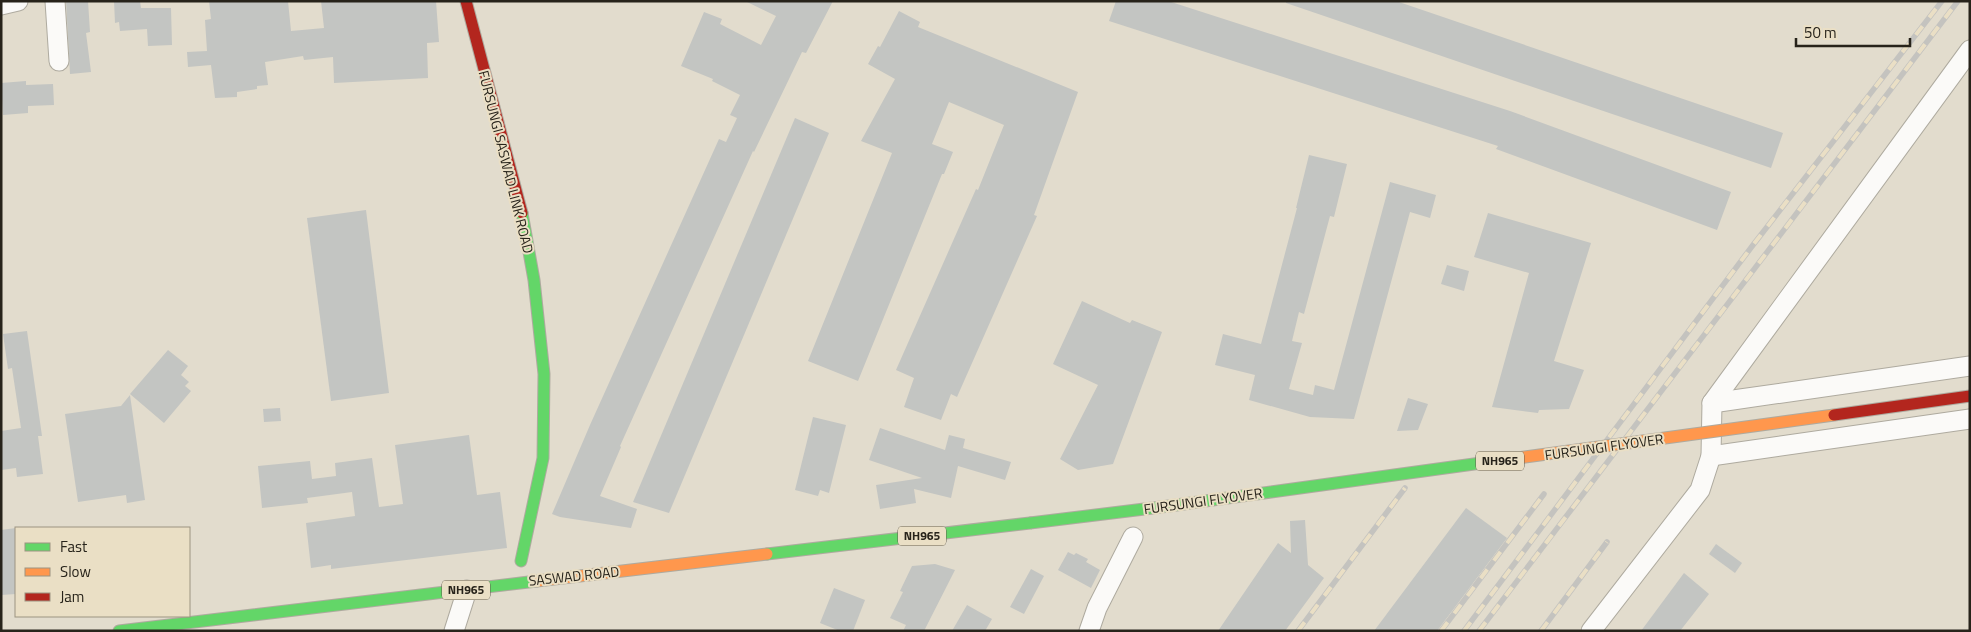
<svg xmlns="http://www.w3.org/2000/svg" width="1971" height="632" viewBox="0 0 1971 632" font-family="'Titillium Web',sans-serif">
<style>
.building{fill:#c3c5c2}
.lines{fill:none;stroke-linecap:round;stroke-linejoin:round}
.street-casing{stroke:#aeaa9f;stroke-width:21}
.fast-casing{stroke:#aeaa9f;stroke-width:13}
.slow-casing{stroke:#aeaa9f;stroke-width:13}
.jam-casing{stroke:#aeaa9f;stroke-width:13}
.street{stroke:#fbfaf8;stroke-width:19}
.fast{stroke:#63d668;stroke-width:11}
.slow{stroke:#ff974d;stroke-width:11}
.jam{stroke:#b3261e;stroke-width:11}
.rail-casing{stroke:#c4c3bf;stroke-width:5.5}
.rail{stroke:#eadfc5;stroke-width:4;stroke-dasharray:11;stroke-linecap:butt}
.fast-bridge-casing{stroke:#aeaa9f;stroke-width:13;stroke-linecap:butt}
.slow-bridge-casing{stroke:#aeaa9f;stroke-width:13;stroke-linecap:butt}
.jam-bridge-casing{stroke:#aeaa9f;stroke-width:13;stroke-linecap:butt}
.fast-bridge{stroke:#63d668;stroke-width:11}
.slow-bridge{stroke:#ff974d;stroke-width:11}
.jam-bridge{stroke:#b3261e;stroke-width:11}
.labels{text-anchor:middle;stroke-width:4;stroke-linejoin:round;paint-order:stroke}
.shield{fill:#eadfc5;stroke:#625b4d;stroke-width:1}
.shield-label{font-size:12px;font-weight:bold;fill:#27231a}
.street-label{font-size:14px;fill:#27231a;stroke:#eadfc5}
</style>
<rect width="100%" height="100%" fill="#e2dccd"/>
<g class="building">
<path d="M66,1H88L90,32L86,33L91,72L70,74Z"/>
<path d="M114,1H140L141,8H171L172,45L148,46L147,29L120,31L119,22L115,23Z"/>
<path d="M209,1H288L291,31L324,28L321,1H436L439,42L427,43L428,78L334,83L333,57L304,60L303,56L265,62L268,85L257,86V89L237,92V97L215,98L211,65L188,67L187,52L207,51L205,20L211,19Z"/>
<path d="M745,1H833L806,53L802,52L754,152L753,151L620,446L621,447L600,496L637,509L631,528L560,517L552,514L590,425L719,139L726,142L737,118L730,115L740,95L712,81L713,79L681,66L704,12L722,19L720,24L761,45L776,16Z"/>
<path d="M1116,1H1168L1510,111L1731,192L1717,230L1496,149L1498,146L1109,21Z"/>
<path d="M1286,1H1396L1783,133L1771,168L1286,3Z"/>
<path d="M899,11L920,22L918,27L1078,92L1034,215L1037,216L957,397L951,394L941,420L904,407L914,378L896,370L976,189L978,190L1004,125L949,102L932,144L953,152L944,174H942L858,381L808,361L892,153L861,141L895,79L868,64L878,46L880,47Z"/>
<path d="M26,81V85L53,84L54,105L28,106V113L3,115L1,83Z"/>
<path d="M795,118L829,133L669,513L633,502Z"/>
<path d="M1309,155L1347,164L1334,217L1330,216L1304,314L1299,312L1292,341L1302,343L1289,389L1313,395L1315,385L1334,390L1390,182L1436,195L1430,218L1410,212L1354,419L1310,417L1249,400L1255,375L1215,365L1223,334L1261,344L1297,208H1296Z"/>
<path d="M366,210L389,393L331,401L307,218Z"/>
<path d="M1488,213L1591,243L1554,361L1584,370L1569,409L1539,410L1538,413L1492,407L1529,273L1474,257Z"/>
<path d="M1447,265L1469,271L1464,291L1441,284Z"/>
<path d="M1082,301L1130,323L1132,320L1162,332L1113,464L1078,470L1060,459L1098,385L1053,364Z"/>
<path d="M27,331L42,436H38L43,474L17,477L16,468L1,470V431L21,428L12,368L8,369L3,334Z"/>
<path d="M168,350L188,366L181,375L189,382L185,386L191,391L164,423L130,394Z"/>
<path d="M130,395L145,500L127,503L126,495L78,502L65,414L121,406Z"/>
<path d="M1408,398L1428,404L1418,430L1397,431Z"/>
<path d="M280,408L281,421L264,422L263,409Z"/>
<path d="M813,417L846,425L829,493L820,490L818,496L795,490Z"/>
<path d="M880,428L945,450L949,435L965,439L963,448L1011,462L1005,480L958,466L951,498L914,489L916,503L880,509L876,485L922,478L869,460Z"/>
<path d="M469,435L477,495L500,492L507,548L331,569V565L311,568L306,523L355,516L352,492L307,498L308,503L262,508L258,466L310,461L312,479L336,476L335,463L372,458L379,507L403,504L395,445Z"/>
<path d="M1466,508L1507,538L1437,631H1374Z"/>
<path d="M1305,520L1308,565L1324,578L1285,631H1218L1278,543L1291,553L1290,521Z"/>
<path d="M16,528V594L1,595V530Z"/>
<path d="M1716,544L1742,563L1735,573L1709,554Z"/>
<path d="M1068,552L1074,555L1076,553L1088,559L1086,562L1100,570L1091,588L1058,570Z"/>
<path d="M935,564L955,570L924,631H903L906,625L890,618L903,592L900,591L912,566Z"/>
<path d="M1031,569L1044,576L1024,614L1010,607Z"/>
<path d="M1684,573L1709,594L1680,631H1641Z"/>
<path d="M834,588L865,600L853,631H840L820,623Z"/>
<path d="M967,605L992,619L985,631H952Z"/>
</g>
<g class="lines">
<g class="street-casing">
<g id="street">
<path d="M55,1L59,61"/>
<path d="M1,5L18,1"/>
<path d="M1712,403L1970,366"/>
<path d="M1711,456L1970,419"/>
<path d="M454,631L467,590"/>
<path d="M1089,631L1097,608L1133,537"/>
<path d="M1591,631L1700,490L1711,456L1712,403L1970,50"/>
</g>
</g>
<g class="fast-casing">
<g id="fast">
<path d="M767,554L1030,523"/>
<path d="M521,561L543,458L544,374L534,280L522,213"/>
<path d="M119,631L537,581"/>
</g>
</g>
<g class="slow-casing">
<path id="slow" d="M537,581L767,554"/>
</g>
<g class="jam-casing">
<path id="jam" d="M466,1L522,213"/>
</g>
<use href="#street" class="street"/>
<use href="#fast" class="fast"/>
<use href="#slow" class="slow"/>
<use href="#jam" class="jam"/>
<g class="rail-casing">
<g id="rail">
<path d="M1298,631L1405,488"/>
<path d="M1441,631L1544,494"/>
<path d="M1464,631L1753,245L1942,1"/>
<path d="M1479,631L1958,1"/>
<path d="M1541,631L1607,542"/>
</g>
</g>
<use href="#rail" class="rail"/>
<g class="fast-bridge-casing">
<path id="fast-bridge" d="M1030,523L1169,506L1503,460"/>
</g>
<g class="slow-bridge-casing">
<path id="slow-bridge" d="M1503,460L1834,415"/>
</g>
<g class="jam-bridge-casing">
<path id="jam-bridge" d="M1834,415L1970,396"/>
</g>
<use href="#fast-bridge" class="fast-bridge"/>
<use href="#slow-bridge" class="slow-bridge"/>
<use href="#jam-bridge" class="jam-bridge"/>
</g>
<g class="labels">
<g class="shield">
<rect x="1476" y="451.5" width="48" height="19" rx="4"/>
<rect x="898" y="526.5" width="48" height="19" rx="4"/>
<rect x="442" y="580.5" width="48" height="19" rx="4"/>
</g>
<g class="shield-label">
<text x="1500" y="465">NH965</text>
<text x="922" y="540">NH965</text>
<text x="466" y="594">NH965</text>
</g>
<g class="street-label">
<text transform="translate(506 162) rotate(76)" y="5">FURSUNGI SASWAD LINK ROAD</text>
<text transform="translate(1604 447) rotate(-8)" y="5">FURSUNGI FLYOVER</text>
<text transform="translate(1203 501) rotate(-8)" y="5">FURSUNGI FLYOVER</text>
<text transform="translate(574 576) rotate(-6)" y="5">SASWAD ROAD</text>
</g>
</g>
<rect width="1971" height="632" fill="none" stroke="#27231a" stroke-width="5"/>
<rect x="15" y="527" width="175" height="90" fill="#eadfc5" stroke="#9c9481"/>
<rect x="25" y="543" width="25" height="8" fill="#63d668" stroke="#9c9481"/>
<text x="60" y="552" font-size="15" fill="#27231a">Fast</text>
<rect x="25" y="568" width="25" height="8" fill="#ff974d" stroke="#9c9481"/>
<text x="60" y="577" font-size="15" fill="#27231a">Slow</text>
<rect x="25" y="593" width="25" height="8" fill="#b3261e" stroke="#9c9481"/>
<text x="60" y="602" font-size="15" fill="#27231a">Jam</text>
<path d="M1796 38v8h114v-8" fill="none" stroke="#27231a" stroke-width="2.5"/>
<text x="1804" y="38" font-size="15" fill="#27231a" stroke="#eadfc5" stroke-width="4" paint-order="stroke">50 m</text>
</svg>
